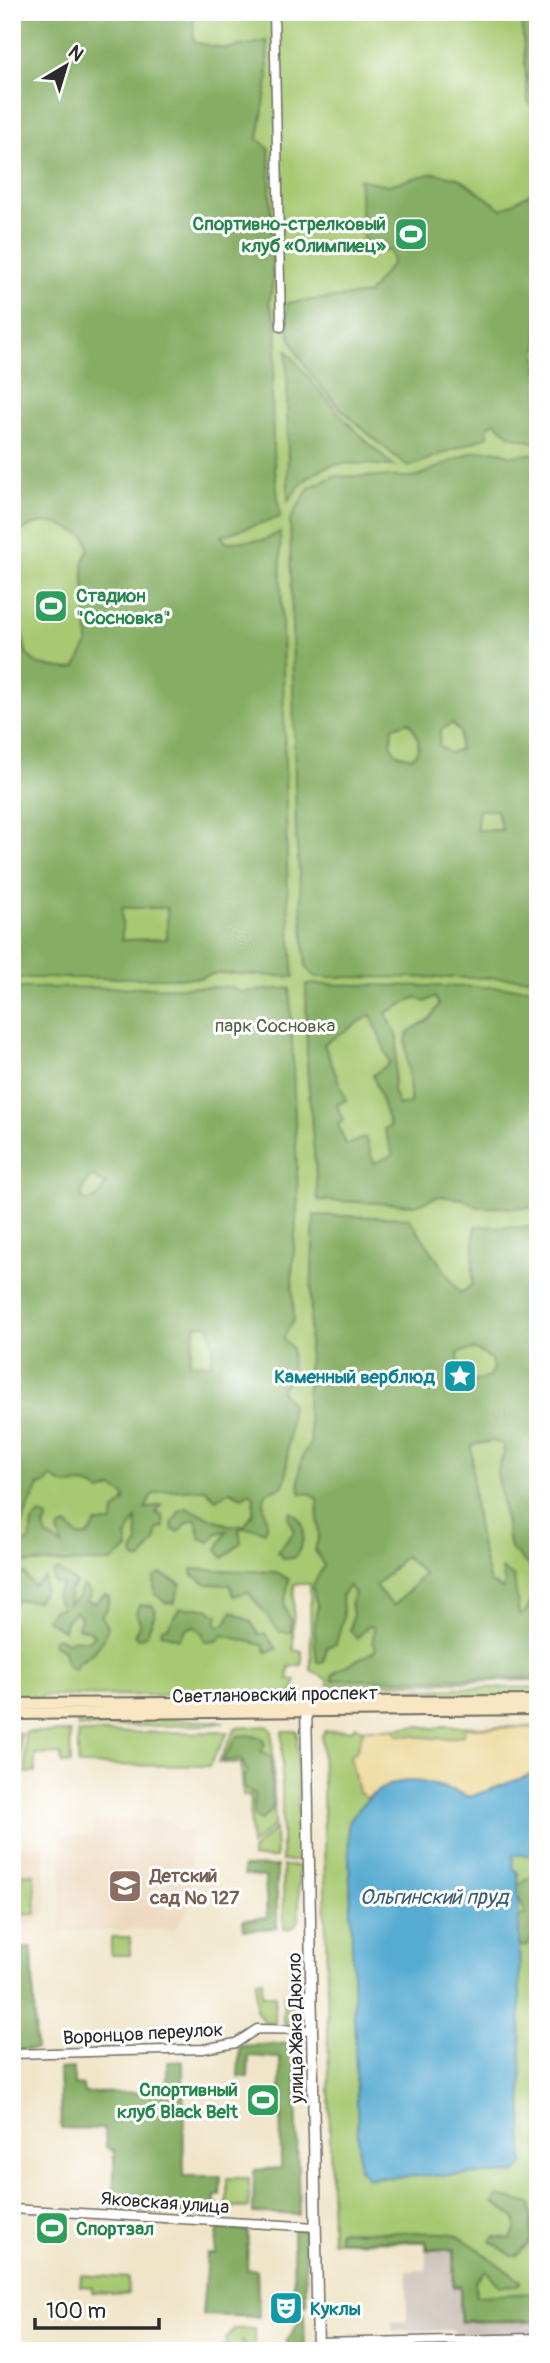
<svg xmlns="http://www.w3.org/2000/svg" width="550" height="2363" viewBox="0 0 550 2363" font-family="Pangolin,sans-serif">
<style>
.built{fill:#edd7bb}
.industrial{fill:#ccc2b9}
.green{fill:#a7c972;stroke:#697a4e;stroke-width:2}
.forest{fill:#85ad64;stroke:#586c48;stroke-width:2;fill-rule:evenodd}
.sand{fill:#eeda9e;stroke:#8c8264;stroke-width:2}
.water{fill:#56abd2;stroke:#406b7e;stroke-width:2}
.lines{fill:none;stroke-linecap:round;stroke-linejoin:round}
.minor-casing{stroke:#706c62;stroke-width:11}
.tertiary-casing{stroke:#706c62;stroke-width:13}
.secondary-casing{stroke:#706c62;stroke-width:14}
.minor{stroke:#fff;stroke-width:8}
.tertiary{stroke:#fff;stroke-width:10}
.secondary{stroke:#f9e7c3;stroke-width:10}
.labels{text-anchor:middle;stroke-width:6;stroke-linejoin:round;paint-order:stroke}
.leisure-label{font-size:19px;font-weight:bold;fill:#27864d;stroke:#fff;text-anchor:end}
.park-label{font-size:19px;fill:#566244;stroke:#fff}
.culture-label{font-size:19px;font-weight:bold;fill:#0d838f;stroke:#fff;text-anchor:end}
.street-label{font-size:19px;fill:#2b2b2b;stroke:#fff}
.education-label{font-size:19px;font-weight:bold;fill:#785e54;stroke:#fff;text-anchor:start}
.water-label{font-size:21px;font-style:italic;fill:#3c5e6e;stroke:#fff}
</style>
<rect width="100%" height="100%" fill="#fff"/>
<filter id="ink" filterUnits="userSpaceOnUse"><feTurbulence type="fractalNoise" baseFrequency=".0143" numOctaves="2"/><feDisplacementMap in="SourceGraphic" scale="14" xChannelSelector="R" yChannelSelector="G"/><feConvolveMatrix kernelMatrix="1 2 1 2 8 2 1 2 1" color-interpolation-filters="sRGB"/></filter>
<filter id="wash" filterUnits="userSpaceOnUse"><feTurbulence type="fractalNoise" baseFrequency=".00686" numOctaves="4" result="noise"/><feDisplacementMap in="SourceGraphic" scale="28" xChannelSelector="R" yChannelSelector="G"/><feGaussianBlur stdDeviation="1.57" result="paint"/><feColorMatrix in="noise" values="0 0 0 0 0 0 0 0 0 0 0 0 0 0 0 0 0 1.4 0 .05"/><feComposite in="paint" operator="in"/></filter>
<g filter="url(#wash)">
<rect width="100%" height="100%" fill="#f0e5c9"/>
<g class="built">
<path d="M167,1820L179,1831H191L190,1908L174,1929L60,1931L62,1836L93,1835L94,1821Z"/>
<path d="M12,1846H44L46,1906L44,1915L35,1923L12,1924Z"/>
</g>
<path class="industrial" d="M426,2250H454L453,2287H460V2322L538,2321V2346L455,2348L454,2330L393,2331L392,2322L407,2321V2271L426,2270Z"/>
<g class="green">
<path d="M12,12H538V1680L328,1685V1680L311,1670L310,1584H294L293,1650L302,1651V1665L289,1667L288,1679L296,1680L294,1690L289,1694L42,1696V1699H35L34,1696H12Z"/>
<path d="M538,1687V1699L328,1701L327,1690Z"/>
<path d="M166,1719L224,1722L207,1725L78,1727L77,1721Z"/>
<path d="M267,1726L272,1730L275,1824L251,1846L250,1796L243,1795L241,1763H218L236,1728Z"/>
<path d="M356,1726L362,1730C381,1730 398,1728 415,1726C426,1725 431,1731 443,1726L538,1728V2321L460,2322V2288L453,2287V2250H426V2242L332,2241L322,1736L325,1731L351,1730Z"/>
<path d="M282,1731H297L299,1861H282Z"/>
<path d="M25,1732H70L71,1763L62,1764L61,1754L35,1755V1772L26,1773Z"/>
<path d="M228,1732L209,1766L78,1765V1733Z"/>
<path d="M12,1733H21L20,1781L12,1782Z"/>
<path d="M275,1828L276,1858H252V1851Z"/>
<path d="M283,1866H299V1921L292,1928L284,1929Z"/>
<path d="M34,1873L36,1914L12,1915V1874Z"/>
<rect x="111" y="1937" width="19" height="18"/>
<path d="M256,1980H262V1995H275V2023L264,2022L256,2010Z"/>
<path d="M284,1994H301V2013L291,2023H283Z"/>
<path d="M227,2178H249V2208L227,2207Z"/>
<path d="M81,2275L129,2278L128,2294L92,2292V2287L80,2286Z"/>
<path d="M234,2329H255V2348L250,2349L240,2340L246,2351H221V2345H228L225,2340Z"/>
</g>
<g class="forest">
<path d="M12,12H193L194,42L225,49L267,41L268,80L258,139L269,149L273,281L269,302L276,321L277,347L272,390L273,450L280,517L221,536L226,542L264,540L280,532L288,902L294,977L217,973L199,978H12V554L19,622L27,655L39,665L68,669L76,667L88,643L83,563L89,549L86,537C59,521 34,514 12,541ZM122,908H167V939L122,940Z"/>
<path d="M521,12H538V114L528,102Z"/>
<path d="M433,173L459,178L502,209L534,191L538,278V443L511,436L495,422L488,426V436L408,467C365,431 305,386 288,330C286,322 287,311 287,303L368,294L393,262L390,251L364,249L359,179L388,185Z"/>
<path d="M287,350C319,393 353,431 394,466C344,463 319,455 288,501Z"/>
<path d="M495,450L511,456L538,453V978L315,977L306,968L296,832L290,520L309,488L334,476L416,477L473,452ZM409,722C417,734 424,746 412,758L395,753L391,743L393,727ZM452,723L460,732L459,750L449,753L439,746L440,731ZM479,810H496L502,830H476Z"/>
<path d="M306,984L538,988V1208L477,1207L464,1199L440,1196L415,1205L318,1200L307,1067ZM417,997L425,1002L435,997L439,1004C426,1030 422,1019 408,1033C402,1040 412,1089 410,1103L399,1106L393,1091L398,1038L386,1013ZM371,1015L390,1063L373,1075L390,1126L384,1129L393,1155L374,1163L365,1137L346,1145L338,1124L343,1121L337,1105L346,1100L324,1044Z"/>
<path d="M230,987L241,992L290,988L298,1196L292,1277L294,1319L283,1339L292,1348L291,1378L280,1390L291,1403L286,1478L282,1487L267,1492C259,1507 270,1517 265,1532L257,1529L239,1528L241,1542L223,1558L217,1549L227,1531L217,1533L210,1542L200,1538L196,1519L188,1522L178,1532L173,1530L172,1524L180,1510L187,1508L228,1525H245L253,1513L254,1497L250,1492L242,1497L230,1491L216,1499L205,1489L163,1491L152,1495L145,1509L161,1505L156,1513L163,1516L164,1527L157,1530L156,1540L141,1560L135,1559L133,1554L138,1542L136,1518L126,1537L128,1549L110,1562L12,1563V988ZM91,1176L106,1184L98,1197L88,1202L82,1198V1189ZM196,1325L210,1326L213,1347L211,1364L189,1363ZM51,1477L64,1485C77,1484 89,1482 101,1492L113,1488L124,1495L125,1501L114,1511L112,1523H96L88,1536H78L67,1525L61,1527L58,1532L63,1546L47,1536L44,1527L48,1518L40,1514L32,1522L30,1540L21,1545L17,1540C20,1522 32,1502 39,1485L45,1484Z"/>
<path d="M314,1215L409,1218L460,1293L472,1285L475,1226L538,1228V1678L332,1680V1675C346,1662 364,1660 376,1649L373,1643L374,1627L368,1626L357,1639L350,1630L353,1613L350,1604L355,1593L349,1586L342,1595L343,1618L336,1644L327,1647L323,1663L317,1662C315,1650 313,1617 318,1607C310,1584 312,1586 324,1566L315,1550L319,1535L317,1499L312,1494L300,1493C298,1472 299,1458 311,1442L307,1404ZM474,1349L491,1359L493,1369L489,1377L469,1383L450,1379L449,1366L459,1364L458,1353ZM493,1441L503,1444L504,1454L497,1472L510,1549L530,1566L533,1598L525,1613L519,1615L514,1577L502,1569L505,1584L502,1589L490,1582C477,1538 471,1491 472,1445ZM405,1556L424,1574L394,1606L375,1587Z"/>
<path d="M291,1512C309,1523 306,1543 294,1558H283L277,1552L295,1531L288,1516Z"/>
<path d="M192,1569L276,1572L289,1579L284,1605L291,1621V1632H280L248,1592L234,1596L230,1585L207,1584L191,1574Z"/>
<path d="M58,1570L76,1583L70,1590L68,1605L79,1596L83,1585L91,1594L86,1601L95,1603L104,1595L109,1597L107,1609L101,1616L108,1627C102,1646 94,1654 77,1663L75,1669L67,1666L64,1650L53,1645L52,1640L57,1637L67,1642L75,1639L88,1641L94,1635L89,1630L78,1628L81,1617L75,1611L66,1621L64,1631L46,1619L53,1610L62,1608L55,1596L63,1584L55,1583L52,1579L53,1573Z"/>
<path d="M12,1571L25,1574L33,1586L45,1577L44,1591L37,1601L18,1600L12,1606Z"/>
<path d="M161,1574L181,1584L174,1603H167L155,1594L154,1578Z"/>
<path d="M139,1605L153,1606L156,1611L146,1636L138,1639L134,1635L140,1623L136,1613Z"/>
<path d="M180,1608H207L218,1615L216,1623L221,1626L226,1624L232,1611L251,1622L259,1635L265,1633L277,1649L266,1652L263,1645L223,1635L217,1641L205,1642L202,1633L194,1626L186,1629L179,1639L161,1633L162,1628L168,1627Z"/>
<path d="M247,1735L261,1738L265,1744L261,1753L271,1756L272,1810L260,1821L254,1816V1794L246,1790L243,1778L247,1771L241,1759L222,1761L238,1736Z"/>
<path d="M277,1866V1928L244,1930L243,1920L267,1918L265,1877L244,1875L243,1867Z"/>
<path d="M529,1878H538V1917L532,1921L533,1935L529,1944L524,1947L515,1942L514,1917L526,1915L518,1895V1885Z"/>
<path d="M32,1948L36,2049L12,2050V1949Z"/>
<path d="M295,2043L299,2215L253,2213L254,2170L281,2168L280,2058L249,2056L248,2077H238L240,2046Z"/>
<path d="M183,2061L184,2176H221L220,2196H215V2205L220,2206L219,2217L114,2210V2152L106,2147L105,2129L61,2128L59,2069L74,2068V2085L83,2086L84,2093L155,2092L156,2085L167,2084V2062Z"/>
<path d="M498,2196L531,2204V2241L517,2256H512L491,2241L495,2237L510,2239C527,2218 506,2212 493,2203Z"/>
<path d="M218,2229L248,2231L247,2269L257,2270L259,2317L202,2315L207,2254H215Z"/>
<path d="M293,2229L305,2230L306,2305H294Z"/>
<path d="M341,2231L448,2233L461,2237L521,2281L519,2285L500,2286L486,2271L475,2282L476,2296L538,2293V2320L461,2321L460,2286H454L455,2249H428L426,2241L339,2240L338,2232Z"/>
<path d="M304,2314L305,2351H287V2340Z"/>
</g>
<path class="sand" d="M538,1727V1772L470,1797L451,1790L373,1794L366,1798L358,1791L350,1756L357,1750L364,1729H393L398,1735C419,1735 444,1743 463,1735L465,1728Z"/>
<path class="water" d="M538,1772V1855H513V1868L518,1872L523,2165L516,2173L368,2178L359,2169L348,1823C386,1768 415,1776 470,1797Z"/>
</g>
<g filter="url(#ink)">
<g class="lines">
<g class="minor-casing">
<g id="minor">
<path d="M274,12L281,327"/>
<path d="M12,2054L203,2049L236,2043L257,2029L312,2030"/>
<path d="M12,2209L316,2227"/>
<path d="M318,2343L538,2338"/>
</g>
</g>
<g class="tertiary-casing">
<path id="tertiary" d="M306,1704L318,2351"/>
</g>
<g class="secondary-casing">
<g id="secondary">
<path d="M12,1704L538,1701"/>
<path d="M12,1714L538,1709"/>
</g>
</g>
<use href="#minor" class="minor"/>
<use href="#tertiary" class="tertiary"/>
<use href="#secondary" class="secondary"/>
</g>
</g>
<defs>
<g id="stadium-square" transform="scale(1.75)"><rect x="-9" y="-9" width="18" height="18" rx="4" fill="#2e9e5b" stroke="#fff"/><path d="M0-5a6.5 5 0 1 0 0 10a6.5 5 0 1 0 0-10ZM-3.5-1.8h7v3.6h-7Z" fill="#fff"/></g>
<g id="sight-square" transform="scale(1.75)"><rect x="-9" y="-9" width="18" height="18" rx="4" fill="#0f9aa8" stroke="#fff"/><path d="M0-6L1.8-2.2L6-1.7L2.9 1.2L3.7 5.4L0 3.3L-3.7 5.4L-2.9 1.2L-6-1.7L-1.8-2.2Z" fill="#fff"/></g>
<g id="school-square" transform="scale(1.75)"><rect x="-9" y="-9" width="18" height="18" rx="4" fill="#8d6e63" stroke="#fff"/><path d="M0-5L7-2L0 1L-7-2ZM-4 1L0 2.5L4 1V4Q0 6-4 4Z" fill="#fff"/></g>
<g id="theatre-square" transform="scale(1.75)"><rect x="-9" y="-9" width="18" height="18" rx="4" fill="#0f9aa8" stroke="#fff"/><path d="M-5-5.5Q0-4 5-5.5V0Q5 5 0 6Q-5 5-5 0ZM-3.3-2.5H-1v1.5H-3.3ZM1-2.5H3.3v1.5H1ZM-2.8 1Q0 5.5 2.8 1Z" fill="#fff"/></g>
</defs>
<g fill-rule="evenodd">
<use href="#stadium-square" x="411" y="234"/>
<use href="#stadium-square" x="51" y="606"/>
<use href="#sight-square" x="460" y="1376"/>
<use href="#school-square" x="125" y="1886"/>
<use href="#stadium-square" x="263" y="2100"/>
<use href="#stadium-square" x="52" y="2228"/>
<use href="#theatre-square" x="286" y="2308"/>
</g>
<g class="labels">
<g class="leisure-label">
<text x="386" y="230">Спортивно-стрелковый<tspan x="386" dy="22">клуб «Олимпиец»</tspan></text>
<text x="76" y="602" text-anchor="start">Стадион<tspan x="76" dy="22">"Сосновка"</tspan></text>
<text x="238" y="2096">Спортивный<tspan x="238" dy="22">клуб Black Belt</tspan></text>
<text x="76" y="2235" text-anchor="start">Спортзал</text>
</g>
<g class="park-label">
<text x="275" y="1032">парк Сосновка</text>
</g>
<g class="culture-label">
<text x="435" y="1383">Каменный верблюд</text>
<text x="310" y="2315" text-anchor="start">Куклы</text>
</g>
<g class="street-label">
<text transform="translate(275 1694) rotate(-1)" y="7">Светлановский проспект</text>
<text transform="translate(295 2028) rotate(-91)" y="7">улица Жака Дюкло</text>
<text transform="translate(143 2033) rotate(-3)" y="7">Воронцов переулок</text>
<text transform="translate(165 2202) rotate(4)" y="7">Яковская улица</text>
</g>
<g class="education-label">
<text x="150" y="1882">Детский<tspan x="150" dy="22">сад № 127</tspan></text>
</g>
<g class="water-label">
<text x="434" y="1904">Ольгинский пруд</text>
</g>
</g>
<rect width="550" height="2363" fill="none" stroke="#fff" stroke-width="42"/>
<g transform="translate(66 66) rotate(38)" stroke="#ffffff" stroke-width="5" paint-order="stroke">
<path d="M0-5L12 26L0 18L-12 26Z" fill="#2b2b2b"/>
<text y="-10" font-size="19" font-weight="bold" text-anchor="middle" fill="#2b2b2b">N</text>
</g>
<path d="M35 2318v10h124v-10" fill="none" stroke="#2b2b2b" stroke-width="3.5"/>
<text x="46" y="2318" font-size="21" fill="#2b2b2b" stroke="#ffffff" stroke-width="5" paint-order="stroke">100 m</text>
</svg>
